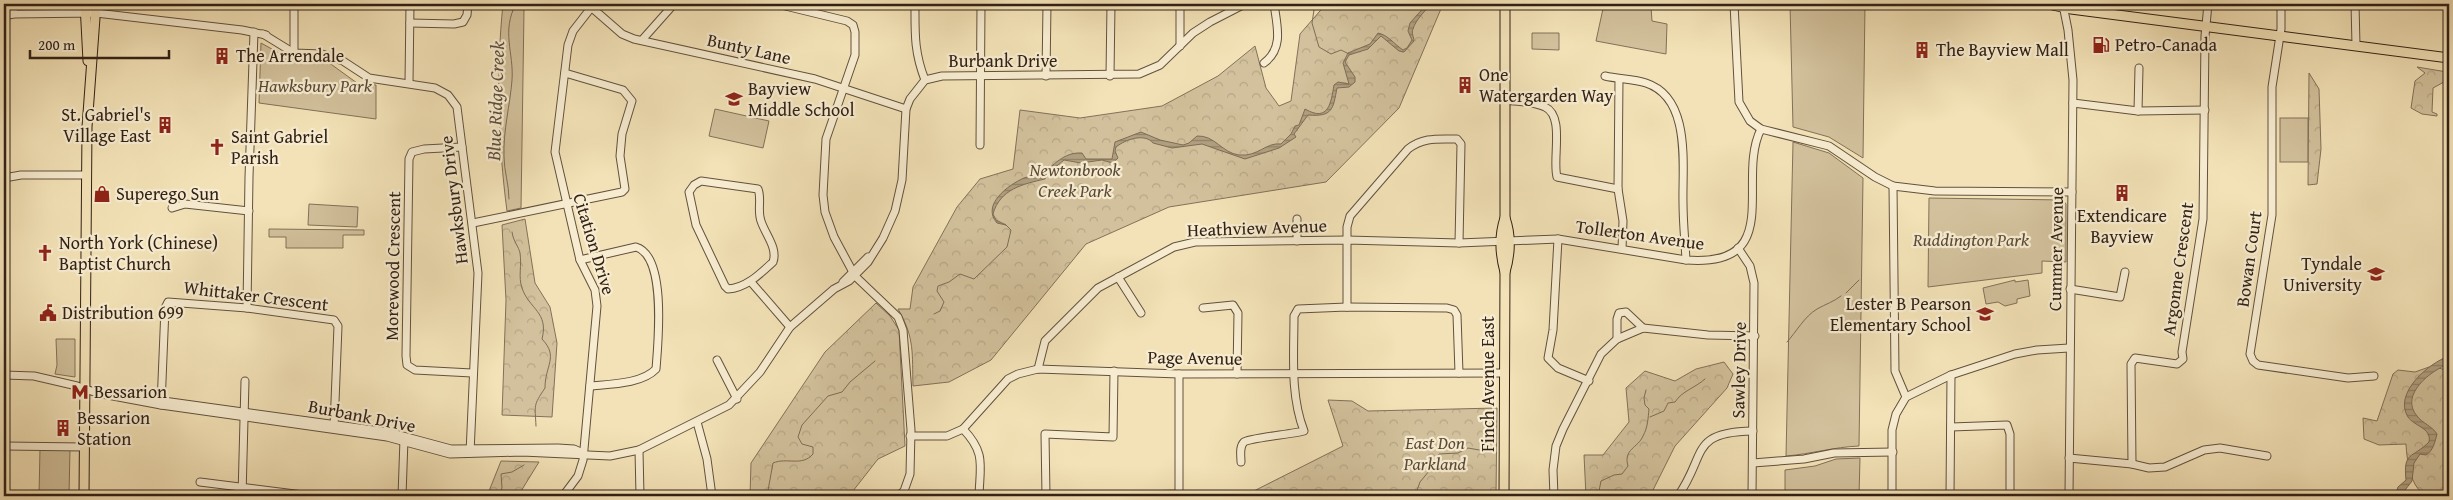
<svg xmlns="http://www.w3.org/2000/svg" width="2453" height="500" viewBox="0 0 2453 500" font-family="'Gentium Book Plus',serif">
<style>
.green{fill:#d2c19c;stroke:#827159}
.forest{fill:url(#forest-crowns);stroke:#827159}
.water{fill:url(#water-rules);stroke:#7e6d56}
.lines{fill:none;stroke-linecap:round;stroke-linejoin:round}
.stream{stroke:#7e6d56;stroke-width:1}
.minor-casing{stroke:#62513e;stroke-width:9}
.major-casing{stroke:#312116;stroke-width:11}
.minor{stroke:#f7ecd0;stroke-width:7}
.major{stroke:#f3e2b7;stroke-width:9}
.labels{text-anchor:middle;stroke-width:4.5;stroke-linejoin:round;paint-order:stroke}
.poi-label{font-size:18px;fill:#312116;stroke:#f7ecd0;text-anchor:start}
.street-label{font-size:18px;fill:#312116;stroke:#f7ecd0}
.park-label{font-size:18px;font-style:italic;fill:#594938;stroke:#f7ecd0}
.water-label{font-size:19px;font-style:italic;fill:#5e4d3b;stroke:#f7ecd0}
</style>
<defs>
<pattern id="forest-crowns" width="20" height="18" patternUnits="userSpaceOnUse" patternTransform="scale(1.25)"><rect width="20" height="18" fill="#d2c19c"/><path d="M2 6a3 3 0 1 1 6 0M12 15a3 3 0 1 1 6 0" fill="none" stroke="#b5a686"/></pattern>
<pattern id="water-rules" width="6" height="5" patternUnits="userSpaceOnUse" patternTransform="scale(1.25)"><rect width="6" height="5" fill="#b1a080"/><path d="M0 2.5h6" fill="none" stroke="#918268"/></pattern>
</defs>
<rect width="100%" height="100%" fill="#f3e2b7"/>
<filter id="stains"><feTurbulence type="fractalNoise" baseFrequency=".004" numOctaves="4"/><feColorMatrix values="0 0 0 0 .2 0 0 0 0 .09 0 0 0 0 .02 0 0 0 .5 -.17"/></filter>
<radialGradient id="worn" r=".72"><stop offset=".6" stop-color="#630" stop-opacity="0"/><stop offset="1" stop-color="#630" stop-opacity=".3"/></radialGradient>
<g class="green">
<path d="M503,4H529L524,10L521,208L507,211C498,143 496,72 503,4Z"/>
<path d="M1604,4L1651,7L1652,21L1667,24L1666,54L1596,41Z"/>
<path d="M1790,4H1865L1863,158L1829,137L1793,127Z"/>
<path d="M1532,33H1559V50L1532,49Z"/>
<path d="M261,43L288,58L328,62L357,83L376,85V119L259,103Z"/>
<path d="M715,109L769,121L763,148L709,136Z"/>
<rect x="2280" y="118" width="28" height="44"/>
<path d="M1793,142L1829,153L1863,178L1859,446C1834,447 1811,454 1786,456Z"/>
<path d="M1929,198L2063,200L2066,204V262L2042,261V273L1928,287Z"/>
<path d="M309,204L358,207L357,227L308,225Z"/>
<path d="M269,229L364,230V235H343V248H286V237H269Z"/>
<path d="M2015,280V282L2028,280L2030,296L2017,299V303L2005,306L1998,302L1986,304L1983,288Z"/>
<path d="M56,339H75V377L55,374L57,365Z"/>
<path d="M40,448H70L69,496H39Z"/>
<path d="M1860,458L1859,496H1785V470L1815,466L1836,459Z"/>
</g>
<g class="forest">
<path d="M1326,4L1357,8L1364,4H1443L1399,108L1326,182L1169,207L1086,244L991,360L949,382L913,386C912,354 915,338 898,309H910L913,287L957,207L980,179L1013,169L1020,110L1080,118L1162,106L1218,76L1255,46L1266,88L1279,106L1291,101L1300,34Z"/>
<path d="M2417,67L2447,72L2444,82L2433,88L2432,112L2437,114V116L2422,114L2411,108L2415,81L2425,73Z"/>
<path d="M2309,73L2319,89L2321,149L2317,184L2308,185Z"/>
<path d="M525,219L535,283L550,307L557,343L552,417L502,415L506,300L502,225Z"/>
<path d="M876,303L890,316L899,330L905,446L878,459L849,496H750L751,463L825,352Z"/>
<path d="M1724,362L1733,374L1727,388L1675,446L1650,496H1586L1584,455H1603L1629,422L1626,388L1645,371L1675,381L1696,369Z"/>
<path d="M2432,366L2449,371V496C2443,496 2435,498 2429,496C2410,491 2407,460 2406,444L2379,445L2364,439L2363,418L2377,421L2393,374L2398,370L2415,372Z"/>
<path d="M1328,400L1352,401L1368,411L1497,408L1496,496H1244L1343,446Z"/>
<path d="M501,461L539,462L518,496H487Z"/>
</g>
<g class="water">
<path d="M1427,4H1432C1426,9 1415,21 1413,29C1411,33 1414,37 1414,41L1404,52L1399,51L1381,36L1368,49L1349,55L1345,62L1355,77V82L1349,87L1337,88C1333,109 1333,117 1308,115L1294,134L1296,137L1279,148L1245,159L1202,144L1172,148L1153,143C1145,133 1126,139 1116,147L1115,151L1118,158L1113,163L1102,160L1081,163L1064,160L1047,174L1045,179C1023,184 1000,189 993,214L996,220L1006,225L997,223C981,205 1008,185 1024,178C1029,176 1034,178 1039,175C1055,166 1062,152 1082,153L1086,159H1112L1115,142L1141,132L1160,140L1183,145L1189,143L1197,136C1215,135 1222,153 1239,155C1258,157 1266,142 1281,144L1291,134L1295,126L1299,125L1305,109C1329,123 1331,102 1334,85L1338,82L1349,84L1343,63L1348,53L1370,44L1378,33C1388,35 1394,44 1403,50L1407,48L1412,40L1408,31L1410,23Z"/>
<path d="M2449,356V364C2431,370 2399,395 2417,416C2422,423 2432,426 2437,434C2435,442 2433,451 2426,455L2420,454L2414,463L2412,481L2402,494L2390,496L2396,493L2398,487L2406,480C2403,451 2412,459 2429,442C2432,428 2414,426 2408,417C2393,393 2429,363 2449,356Z"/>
</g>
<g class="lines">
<g class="stream">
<path d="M1313,4L1314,10L1312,23L1319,47L1331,54L1341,50L1349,54"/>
<path d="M509,199C509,184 504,171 504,157C503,130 510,106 512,80C514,53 501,31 516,4"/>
<path d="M512,232C513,241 519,247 520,253C522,265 518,277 522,288C529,309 549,312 542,339C559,357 545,365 545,388C533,406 535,404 536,426"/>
<path d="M1846,293L1859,280"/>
<path d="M934,314L940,311L944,302L937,291L938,286L949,282L960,274L974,279L1007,247L1011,230L1005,224"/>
<path d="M1787,342C1797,331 1804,317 1817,309C1826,304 1833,302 1841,296"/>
<path d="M1650,417L1664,411L1668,403L1675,402C1682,391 1695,388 1705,379"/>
<path d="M498,496L502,488L501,474L512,472L524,465"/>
<path d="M767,496L773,463C787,457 802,467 813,454V447L802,444L798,437L802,425L828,396L842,392L850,382L875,361"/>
<path d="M1415,496L1420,482L1434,465L1439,454L1458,453L1468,448L1485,451"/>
<path d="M1598,496L1601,481L1614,475L1622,474L1628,466C1623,449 1638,448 1643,436C1648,427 1648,418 1649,409L1645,405L1644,398L1646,390"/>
</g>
<g class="minor-casing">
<g id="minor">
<path d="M777,4L847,21L853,25L855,32V55L826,139L823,195L825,212L834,237L855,276L898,317L903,330L911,430L910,474L904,491L898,496"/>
<path d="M915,4C915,33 914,52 925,80"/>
<path d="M1734,4L1739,102L1750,121L1761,129L1829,146L1875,177L1893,186L1935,191L2072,192"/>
<path d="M2281,4V29L2272,87V215L2250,354L2253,361L2258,365L2348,378L2374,376"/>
<path d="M2355,4L2356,45"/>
<path d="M2063,5L2068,30L2073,80L2069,496"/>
<path d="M591,7L622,34L634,39L815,79L906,109"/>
<path d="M13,14L14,4"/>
<path d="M4,16L13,14L96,13L242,30L266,35"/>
<path d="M410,23L454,24L463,22L467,15L468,4"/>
<path d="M263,34L294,53L322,54L343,61L369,78L435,88L448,95L457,107L478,273L470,453"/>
<path d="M642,40L674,4"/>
<path d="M1180,46V4"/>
<path d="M294,53V4"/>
<path d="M1264,63C1284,48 1277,26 1274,4"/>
<path d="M1046,76L1047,4"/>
<path d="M1110,76L1111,4"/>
<path d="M1605,76C1618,79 1634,79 1646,83C1692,98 1682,167 1683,203C1683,222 1685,241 1686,260"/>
<path d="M1619,79L1618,189L1623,221L1622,249"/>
<path d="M409,83L410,4"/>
<path d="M1506,100C1518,102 1534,101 1545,107C1565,116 1552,159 1557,177L1618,189"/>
<path d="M2073,103L2138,111L2205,110"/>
<path d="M2138,111L2139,68"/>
<path d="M980,145L981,4"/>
<path d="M462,147L424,149L412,152L409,159L406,356L407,365L415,370L472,373"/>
<path d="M4,178L21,175H87"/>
<path d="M701,181L758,189C762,199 757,210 761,221C765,234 778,248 773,262C760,274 746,288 728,289L725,286L696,225L689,192L694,185Z"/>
<path d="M1893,186L1895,371L1906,397"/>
<path d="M172,208L185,204L249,211"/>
<path d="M473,223L622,192L625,189L620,156L622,134L632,101L623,90L565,73"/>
<path d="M1558,239L1553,330L1548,358L1558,368L1589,381"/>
<path d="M1297,241V219"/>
<path d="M1738,248L1750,266L1754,283L1752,496"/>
<path d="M580,260L636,247C667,256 658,343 656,369C642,384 610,384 590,386"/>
<path d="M1118,277L1141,313"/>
<path d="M751,282L790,327"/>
<path d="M843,282L868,257"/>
<path d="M2070,289L2120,297L2125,272"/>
<path d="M1347,307V227L1350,216L1408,149C1423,137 1438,139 1457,139L1461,144L1459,243"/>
<path d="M247,308L249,177L254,32"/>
<path d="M1203,308L1233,305L1238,313L1237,374"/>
<path d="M1617,339V319L1619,313L1626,312L1643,328"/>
<path d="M717,360L737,399"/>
<path d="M1038,369L1045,341L1098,288L1174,247L1195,242L1347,240L1459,243L1558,239L1686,260C1787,268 1735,180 1761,129"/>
<path d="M4,375L34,376L77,386L97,393L161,405L387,437L450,454L522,452L610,456L639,450L729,405L760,372L790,327L834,289L849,281L868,262L883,238L895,211L902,180L906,109L910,99L925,80L942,76L1139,74L1160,65L1193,33L1210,22L1245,4"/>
<path d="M149,399L388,432L451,449L558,448L574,449L583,453"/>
<path d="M161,405L165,308L168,302L247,308L334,320L338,326L334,427"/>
<path d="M697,422L707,459L712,496"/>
<path d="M1951,427L2007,425L2010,434V496"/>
<path d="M963,429C986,453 980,465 979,496"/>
<path d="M910,436H947L963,429L1008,379L1018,374L1038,369L1179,374L1505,373"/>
<path d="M4,446L84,447"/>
<path d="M639,450L640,496"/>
<path d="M2069,458L2132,464L2149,468L2165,467L2204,450L2220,448L2267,456"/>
<path d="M1241,462C1241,456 1239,447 1244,442C1249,438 1293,434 1304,431C1290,395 1294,354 1294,316L1298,309L1347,307L1447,308L1454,310L1457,315L1459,373"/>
<path d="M1753,463L1804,459L1834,453L1893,452"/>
<path d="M2132,464L2131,364L2135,358L2177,364L2183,359L2182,352L2203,219L2205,36L2208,4"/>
<path d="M200,482L311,496"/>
<path d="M242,496L245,381"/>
<path d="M402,496L404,439"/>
<path d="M563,496L578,476L583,460L597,306L595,290L580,260L555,152L568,45L573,31L594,4"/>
<path d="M1046,496L1045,434L1113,437L1114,371"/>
<path d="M1113,496L1179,494V374"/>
<path d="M1554,496L1553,470L1556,446L1563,429L1601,354L1617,339L1643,328L1708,335L1755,336"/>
<path d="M1678,496C1707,455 1689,432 1753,431"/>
<path d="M1892,496V430L1896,414L1906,397L1951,375L2015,354L2037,350L2069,348"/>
<path d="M1950,496L1951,375"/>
</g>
</g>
<g class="major-casing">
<g id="major">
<path d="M85,4L88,61"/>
<path d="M2048,4L2071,9L2449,58"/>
<path d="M1505,272C1510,255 1511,235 1505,218"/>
<path d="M84,496L87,127L96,4"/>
<path d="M1504,496L1505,272C1500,254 1499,236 1505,218V4"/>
</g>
</g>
<use href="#minor" class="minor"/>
<use href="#major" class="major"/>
</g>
<defs>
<g id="fuel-bare" transform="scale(1.35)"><path d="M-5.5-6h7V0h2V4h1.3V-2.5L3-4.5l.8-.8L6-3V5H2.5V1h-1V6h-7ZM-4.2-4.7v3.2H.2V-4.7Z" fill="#8f2418" stroke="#f7ecd0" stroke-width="2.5" paint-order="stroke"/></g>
<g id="building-bare" transform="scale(1.35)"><path d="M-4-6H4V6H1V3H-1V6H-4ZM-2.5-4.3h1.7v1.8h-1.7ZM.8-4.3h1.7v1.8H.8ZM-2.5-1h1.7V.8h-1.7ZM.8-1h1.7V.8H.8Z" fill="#8f2418" stroke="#f7ecd0" stroke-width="2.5" paint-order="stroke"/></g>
<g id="school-bare" transform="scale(1.35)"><path d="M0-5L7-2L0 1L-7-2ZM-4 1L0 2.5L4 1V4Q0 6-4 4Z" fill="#8f2418" stroke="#f7ecd0" stroke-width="2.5" paint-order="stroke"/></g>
<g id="church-bare" transform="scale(1.35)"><path d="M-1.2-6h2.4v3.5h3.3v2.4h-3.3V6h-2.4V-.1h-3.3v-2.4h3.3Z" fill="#8f2418" stroke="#f7ecd0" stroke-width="2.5" paint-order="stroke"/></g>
<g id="shop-bare" transform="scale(1.35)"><path d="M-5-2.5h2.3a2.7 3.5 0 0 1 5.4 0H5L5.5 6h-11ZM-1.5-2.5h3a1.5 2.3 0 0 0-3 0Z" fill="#8f2418" stroke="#f7ecd0" stroke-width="2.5" paint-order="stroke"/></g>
<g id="university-bare" transform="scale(1.35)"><path d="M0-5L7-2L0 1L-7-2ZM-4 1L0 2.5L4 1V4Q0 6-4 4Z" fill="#8f2418" stroke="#f7ecd0" stroke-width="2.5" paint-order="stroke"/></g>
<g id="civic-bare" transform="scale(1.35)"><path d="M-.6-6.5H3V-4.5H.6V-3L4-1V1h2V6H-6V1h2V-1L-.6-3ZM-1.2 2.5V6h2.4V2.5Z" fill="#8f2418" stroke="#f7ecd0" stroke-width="2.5" paint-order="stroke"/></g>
<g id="metro-bare" transform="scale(1.35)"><path d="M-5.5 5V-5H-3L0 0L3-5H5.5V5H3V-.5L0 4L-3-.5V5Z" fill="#8f2418" stroke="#f7ecd0" stroke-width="2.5" paint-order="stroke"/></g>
</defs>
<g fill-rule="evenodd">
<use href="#fuel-bare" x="2101" y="45"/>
<use href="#building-bare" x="1922" y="50"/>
<use href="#building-bare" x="222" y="56"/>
<use href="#building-bare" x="1465" y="85"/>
<use href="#school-bare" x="734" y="99"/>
<use href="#building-bare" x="165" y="125"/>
<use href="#church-bare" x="217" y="147"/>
<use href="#building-bare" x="2122" y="193"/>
<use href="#shop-bare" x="102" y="194"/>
<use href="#church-bare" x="45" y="253"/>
<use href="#university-bare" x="2376" y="274"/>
<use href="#civic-bare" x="48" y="313"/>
<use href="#school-bare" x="1985" y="314"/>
<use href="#metro-bare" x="80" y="392"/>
<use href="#building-bare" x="63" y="428"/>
</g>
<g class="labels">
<g class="poi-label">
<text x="2115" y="51">Petro-Canada</text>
<text x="1936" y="56">The Bayview Mall</text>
<text x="236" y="62">The Arrendale</text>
<text x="1479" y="81">One<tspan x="1479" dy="21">Watergarden Way</tspan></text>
<text x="748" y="95">Bayview<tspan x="748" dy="21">Middle School</tspan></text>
<text x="151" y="121" text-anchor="end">St. Gabriel's<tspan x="151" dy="21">Village East</tspan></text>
<text x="231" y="143">Saint Gabriel<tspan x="231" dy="21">Parish</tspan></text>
<text x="116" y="200">Superego Sun</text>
<text x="2122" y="222" text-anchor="middle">Extendicare<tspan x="2122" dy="21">Bayview</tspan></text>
<text x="59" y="249">North York (Chinese)<tspan x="59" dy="21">Baptist Church</tspan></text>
<text x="2362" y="270" text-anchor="end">Tyndale<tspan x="2362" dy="21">University</tspan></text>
<text x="1971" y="310" text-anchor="end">Lester B Pearson<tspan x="1971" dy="21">Elementary School</tspan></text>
<text x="62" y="319">Distribution 699</text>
<text x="94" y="398">Bessarion</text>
<text x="77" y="424">Bessarion<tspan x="77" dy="21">Station</tspan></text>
</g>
<g class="street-label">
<text transform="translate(749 49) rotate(13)" y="6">Bunty Lane</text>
<text x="1003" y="67">Burbank Drive</text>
<text transform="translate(454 200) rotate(-97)" y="6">Hawksbury Drive</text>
<text transform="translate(1257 228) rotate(-2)" y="6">Heathview Avenue</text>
<text transform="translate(1640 235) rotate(8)" y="6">Tollerton Avenue</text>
<text transform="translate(594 244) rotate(73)" y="6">Citation Drive</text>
<text transform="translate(2056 249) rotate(-89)" y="6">Cummer Avenue</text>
<text transform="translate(2249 259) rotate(-82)" y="6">Bowan Court</text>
<text transform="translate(393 266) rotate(-89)" y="6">Morewood Crescent</text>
<text transform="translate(2178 269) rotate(-82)" y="6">Argonne Crescent</text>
<text transform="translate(256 296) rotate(7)" y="6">Whittaker Crescent</text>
<text transform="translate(1195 358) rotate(1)" y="6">Page Avenue</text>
<text transform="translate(1739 370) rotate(-89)" y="6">Sawley Drive</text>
<text transform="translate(1488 384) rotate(-90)" y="6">Finch Avenue East</text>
<text transform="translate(362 416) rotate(11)" y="6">Burbank Drive</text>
</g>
<g class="park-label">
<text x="315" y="92">Hawksbury Park</text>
<text x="1075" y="176">Newtonbrook<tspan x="1075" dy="21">Creek Park</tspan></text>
<text x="1971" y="246">Ruddington Park</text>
<text x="1435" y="449">East Don<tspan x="1435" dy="21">Parkland</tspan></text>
</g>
<g class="water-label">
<text transform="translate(495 101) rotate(-88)" y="7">Blue Ridge Creek</text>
</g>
</g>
<rect width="2453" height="500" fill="none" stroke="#f3e2b7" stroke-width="20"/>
<rect x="5" y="5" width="2443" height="490" fill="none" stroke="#312116" stroke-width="2.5"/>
<rect x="10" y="10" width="2433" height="480" fill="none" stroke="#312116"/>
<path d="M30 50v8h139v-8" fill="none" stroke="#312116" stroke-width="2.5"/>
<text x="38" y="50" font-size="15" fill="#312116" stroke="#f7ecd0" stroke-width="4" paint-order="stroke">200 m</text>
<rect width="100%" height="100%" filter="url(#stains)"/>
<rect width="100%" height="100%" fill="url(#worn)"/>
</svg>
